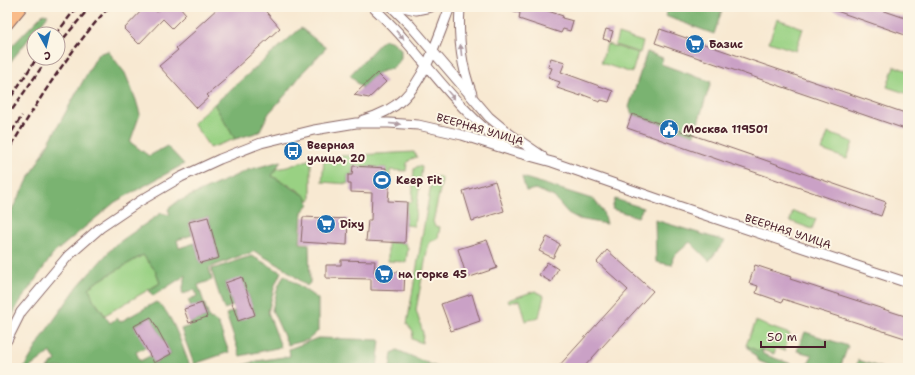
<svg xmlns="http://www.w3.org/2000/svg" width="915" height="375" viewBox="0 0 915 375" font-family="'Shantell Sans',sans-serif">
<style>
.green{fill:#99d183;stroke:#727857}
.forest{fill:#7ab371;stroke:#62694e;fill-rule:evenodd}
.building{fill:#caa1c6}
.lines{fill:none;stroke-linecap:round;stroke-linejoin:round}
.minor-casing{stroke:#876665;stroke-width:11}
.major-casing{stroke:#876665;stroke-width:13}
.minor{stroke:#fff;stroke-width:9}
.major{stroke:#f9bc8a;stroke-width:11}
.rail{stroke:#4a1f2b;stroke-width:2.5;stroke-dasharray:6 3;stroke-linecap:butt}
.oneway{fill:#ae9aa0}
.labels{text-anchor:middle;stroke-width:4;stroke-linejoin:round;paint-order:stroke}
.poi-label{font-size:11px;font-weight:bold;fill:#4a1f2b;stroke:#fcf5e5;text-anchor:start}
.street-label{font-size:11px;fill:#4a1f2b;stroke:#fcf5e5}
</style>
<rect width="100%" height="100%" fill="#fcf5e5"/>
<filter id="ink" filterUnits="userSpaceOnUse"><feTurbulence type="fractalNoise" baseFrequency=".025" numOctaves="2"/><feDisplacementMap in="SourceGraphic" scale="8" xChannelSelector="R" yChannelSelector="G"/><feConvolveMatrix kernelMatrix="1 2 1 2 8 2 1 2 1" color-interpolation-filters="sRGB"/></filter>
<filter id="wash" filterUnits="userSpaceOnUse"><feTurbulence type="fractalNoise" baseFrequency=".012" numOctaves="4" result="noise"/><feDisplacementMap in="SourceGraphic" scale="16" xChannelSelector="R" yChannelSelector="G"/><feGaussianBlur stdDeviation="0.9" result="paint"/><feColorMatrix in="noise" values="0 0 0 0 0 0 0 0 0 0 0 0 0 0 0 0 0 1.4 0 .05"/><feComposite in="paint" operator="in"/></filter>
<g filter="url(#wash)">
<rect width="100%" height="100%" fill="#f8e9d2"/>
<g class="green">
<path d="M777,19L803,28L796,51L769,42Z"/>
<path d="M618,34L643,42L640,53L615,45Z"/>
<path d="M607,44L638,53L632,73L601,63Z"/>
<path d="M894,66L908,71V94L887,87Z"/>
<path d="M214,104L235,139L210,148L193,123Z"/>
<path d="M828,133L853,142L847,159L822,150Z"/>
<path d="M414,152L417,157L411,159L407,163L406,171L390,170V177H386V168L353,166L352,175H348V184L322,182L324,160L339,159V156Z"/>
<path d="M311,159V199L308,201C304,190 282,182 272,176L276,169L287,167Z"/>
<path d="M418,166L422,167L414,226L406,225L407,202H412L414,169Z"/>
<path d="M435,177H440L442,180L433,222L435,226L440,227L438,238L430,242L428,246L416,310L423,333L422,343L412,339L413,331L407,324L432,179Z"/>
<path d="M793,211L816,219L812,229L790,221Z"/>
<path d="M388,242L405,243L408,248L406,262L388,261Z"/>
<path d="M143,255L155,270L160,283L105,315L93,299L89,288L95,283Z"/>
<path d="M535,291L544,296L539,317L526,321L520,300L509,303L508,300Z"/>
<path d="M756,321L767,326L790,334L784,351L776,348L774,354L762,350L758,352L746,345Z"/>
</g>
<g class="forest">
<path d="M668,7H723L714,34L665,16Z"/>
<path d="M43,14L48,15L7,66V51Z"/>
<path d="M301,28L326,48L303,72L288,92L269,113L259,132L235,139L214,104Z"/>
<path d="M384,39L393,42L401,49V59L393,68L377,73L362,88L350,75Z"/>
<path d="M108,51L125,73L136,100L140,114L130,142L149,156L167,146L184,164L115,202L54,253L19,303L7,325V218L98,54Z"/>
<path d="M647,52L663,58L661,64L711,82L694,135L632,114L629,107Z"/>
<path d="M281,161L272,176L306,196L309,204L302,212L300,243L309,244L310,283L307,286L284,268L254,251L251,253L237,257L209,268L212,280L198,285L210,320L212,319L218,323L229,352L194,364L181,329L190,326L189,323L207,317L202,303L191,307L188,300L197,296L195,290L183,294L182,291L186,275L153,296L149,290L160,283L155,270L143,255L95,283L89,288L93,299L110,323L117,318L120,322L156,302C171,309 183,349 190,366L185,368H47L56,360L50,352L29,368H24L46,331L78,286L115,245L161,213L170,215L168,209L177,202L248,170ZM208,217L219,258L200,263L195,243L179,248L177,240L192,235L189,222ZM151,317L171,354L155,363L150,356L140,361L136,352L146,347L134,326Z"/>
<path d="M522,177L595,200L603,212L606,224L579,219L568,213L554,197L536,189L526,191Z"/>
<path d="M615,199L643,208L638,217L612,209Z"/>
<path d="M655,220L725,241L709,261L690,242L673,257L672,265L656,262Z"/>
<path d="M252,256L281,272L275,285L268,312L281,347L240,356L226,314L234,311L238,321L255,314L242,278L225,283L233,306L224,309L211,269C225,266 238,259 252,256Z"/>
<path d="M284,275L318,299V331L308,340L288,345L272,310L278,287Z"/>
<path d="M805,332L848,346L840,368H776L759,361L746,345L758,351L762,349L763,354L794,365L809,363L812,355L797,351Z"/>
<path d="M318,338L380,340L377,368H325L324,365L309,367V368H235L257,361L290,356L289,349Z"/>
<path d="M397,350L439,368H390L392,353Z"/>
<path d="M858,360L882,368H856Z"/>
</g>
<g id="blocks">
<g class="building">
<path d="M145,7H151L157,12L163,7H180L186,14L172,28L163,19L139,44L124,29Z"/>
<path d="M219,7H262L280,28L225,78L226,79L207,95L209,97L197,108L159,66L178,50L176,48L196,30L195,29Z"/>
<path d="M506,7H536L563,16L562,18L573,21L570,31L563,29L561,33L519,19L520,13L505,8Z"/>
<path d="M828,7H873L908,19V36L828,8Z"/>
<path d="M606,29L613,31L610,41L603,39Z"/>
<path d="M660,29L908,114V130L655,43Z"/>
<path d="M551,58L565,62L561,72L613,91L609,102L601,100L600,102L594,100V99L581,94V96L557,88L560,82L548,78L552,68L548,67Z"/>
<path d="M377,73L386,82L369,98L354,95Z"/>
<path d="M632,114L886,202L881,216L627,128Z"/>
<path d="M353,166L386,168V177H390L388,201L407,202L405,243L366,241L368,220H371L372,193L351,192V184H348V175H352Z"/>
<path d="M495,181L504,211L472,221L463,191Z"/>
<path d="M208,217L219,258L200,263L189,222Z"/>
<path d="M303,217L348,219L347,245L301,242Z"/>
<path d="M547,237L560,244L553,258L539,251Z"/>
<path d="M487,240L497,268L467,278L458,249Z"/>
<path d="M607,250L653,291L583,368H557L628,290L597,262Z"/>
<path d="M341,260L375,261L374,272H405L404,291L371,290V279L326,278V265H341Z"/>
<path d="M547,262L558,269L551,282L539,275Z"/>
<path d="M755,265L791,277L790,279L908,317V339L783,299L782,302L756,293L758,286L749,283Z"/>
<path d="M242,277L255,315L238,321L225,283Z"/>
<path d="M472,294L480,321L451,331L441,304Z"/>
<path d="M202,303L207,317L189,323L184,309Z"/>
<path d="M151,317L171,354L154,363L134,326Z"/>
</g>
</g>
</g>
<g filter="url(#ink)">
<use href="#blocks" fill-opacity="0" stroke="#876665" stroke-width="1"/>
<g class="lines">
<g class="minor-casing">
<g id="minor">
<path d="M373,7C383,17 394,27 403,38C436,76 466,117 507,147"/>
<path d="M392,7L411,26L489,117L507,132L542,156"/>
<path d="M403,7L416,10L431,7"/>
<path d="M460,7C458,37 461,66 472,94"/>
<path d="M363,120C378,116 393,109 404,98C426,77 439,35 450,7"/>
<path d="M7,340L21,312L68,256L100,228L140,201L181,177L220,159L261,143L314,130L356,123H389L418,125L462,135L515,152L552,162L672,204L908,283"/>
</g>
</g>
<g class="major-casing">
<path id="major" d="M7,24L21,7"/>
</g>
<use href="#minor" class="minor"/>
<use href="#major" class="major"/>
<g class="rail">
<path d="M56,34L77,7"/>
<path d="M58,45L90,7"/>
<path d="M7,103L37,58"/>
<path d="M7,117L48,58"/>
<path d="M7,139L22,116"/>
<path d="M7,153C37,102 69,51 109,7"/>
</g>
</g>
<defs><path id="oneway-solid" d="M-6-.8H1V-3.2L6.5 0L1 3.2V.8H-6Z"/></defs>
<g class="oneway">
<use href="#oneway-solid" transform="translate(400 35) rotate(47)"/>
<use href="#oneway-solid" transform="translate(461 50) rotate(-96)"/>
<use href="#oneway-solid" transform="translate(451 95) rotate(50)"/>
<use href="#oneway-solid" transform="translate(395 124) rotate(5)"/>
</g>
</g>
<defs>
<g id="supermarket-disc" transform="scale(1)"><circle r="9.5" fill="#1f6fb2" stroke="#fcf5e5"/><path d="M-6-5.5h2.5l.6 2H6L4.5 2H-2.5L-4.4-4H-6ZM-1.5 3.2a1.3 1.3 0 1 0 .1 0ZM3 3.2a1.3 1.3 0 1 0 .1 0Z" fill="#fff"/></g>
<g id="civic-disc" transform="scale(1)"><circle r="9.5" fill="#1f6fb2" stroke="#fcf5e5"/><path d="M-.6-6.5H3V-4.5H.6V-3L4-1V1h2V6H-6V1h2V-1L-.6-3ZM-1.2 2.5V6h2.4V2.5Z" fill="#fff"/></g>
<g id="bus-disc" transform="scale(1)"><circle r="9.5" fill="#1f6fb2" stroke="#fcf5e5"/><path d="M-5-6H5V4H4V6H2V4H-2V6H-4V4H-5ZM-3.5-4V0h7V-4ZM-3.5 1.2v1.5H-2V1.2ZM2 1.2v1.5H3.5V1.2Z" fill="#fff"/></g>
<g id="stadium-disc" transform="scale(1)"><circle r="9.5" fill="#1f6fb2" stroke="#fcf5e5"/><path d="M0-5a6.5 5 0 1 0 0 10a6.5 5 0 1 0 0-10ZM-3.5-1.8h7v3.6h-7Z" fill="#fff"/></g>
</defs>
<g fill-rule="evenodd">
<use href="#supermarket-disc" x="695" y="44"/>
<use href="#civic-disc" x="669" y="129"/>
<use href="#bus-disc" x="293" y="151"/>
<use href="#stadium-disc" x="382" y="180"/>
<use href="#supermarket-disc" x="326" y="224"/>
<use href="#supermarket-disc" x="384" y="274"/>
</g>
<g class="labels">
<g class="poi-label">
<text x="709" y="48">Базис</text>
<text x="683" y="133">Москва 119501</text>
<text x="307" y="149">Веерная<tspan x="307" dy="13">улица, 20</tspan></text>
<text x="396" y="184">Keep Fit</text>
<text x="340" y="228">Dixy</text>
<text x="398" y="278">на горке 45</text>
</g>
<g class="street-label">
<text transform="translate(480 129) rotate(16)" y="4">ВЕЕРНАЯ УЛИЦА</text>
<text transform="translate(788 231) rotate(18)" y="4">ВЕЕРНАЯ УЛИЦА</text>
</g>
</g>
<rect width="915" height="375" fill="none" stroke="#fcf5e5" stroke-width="24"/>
<g transform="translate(46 46) rotate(172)"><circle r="19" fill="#fcf5e5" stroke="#b59f9b"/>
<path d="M0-3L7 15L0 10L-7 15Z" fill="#1f6fb2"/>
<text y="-6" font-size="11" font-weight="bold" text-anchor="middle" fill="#4a1f2b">С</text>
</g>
<path d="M761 341v6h64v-6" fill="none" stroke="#4a1f2b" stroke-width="2"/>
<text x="767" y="341" font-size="12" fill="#4a1f2b" stroke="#fcf5e5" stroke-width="3" paint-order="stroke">50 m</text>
</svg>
